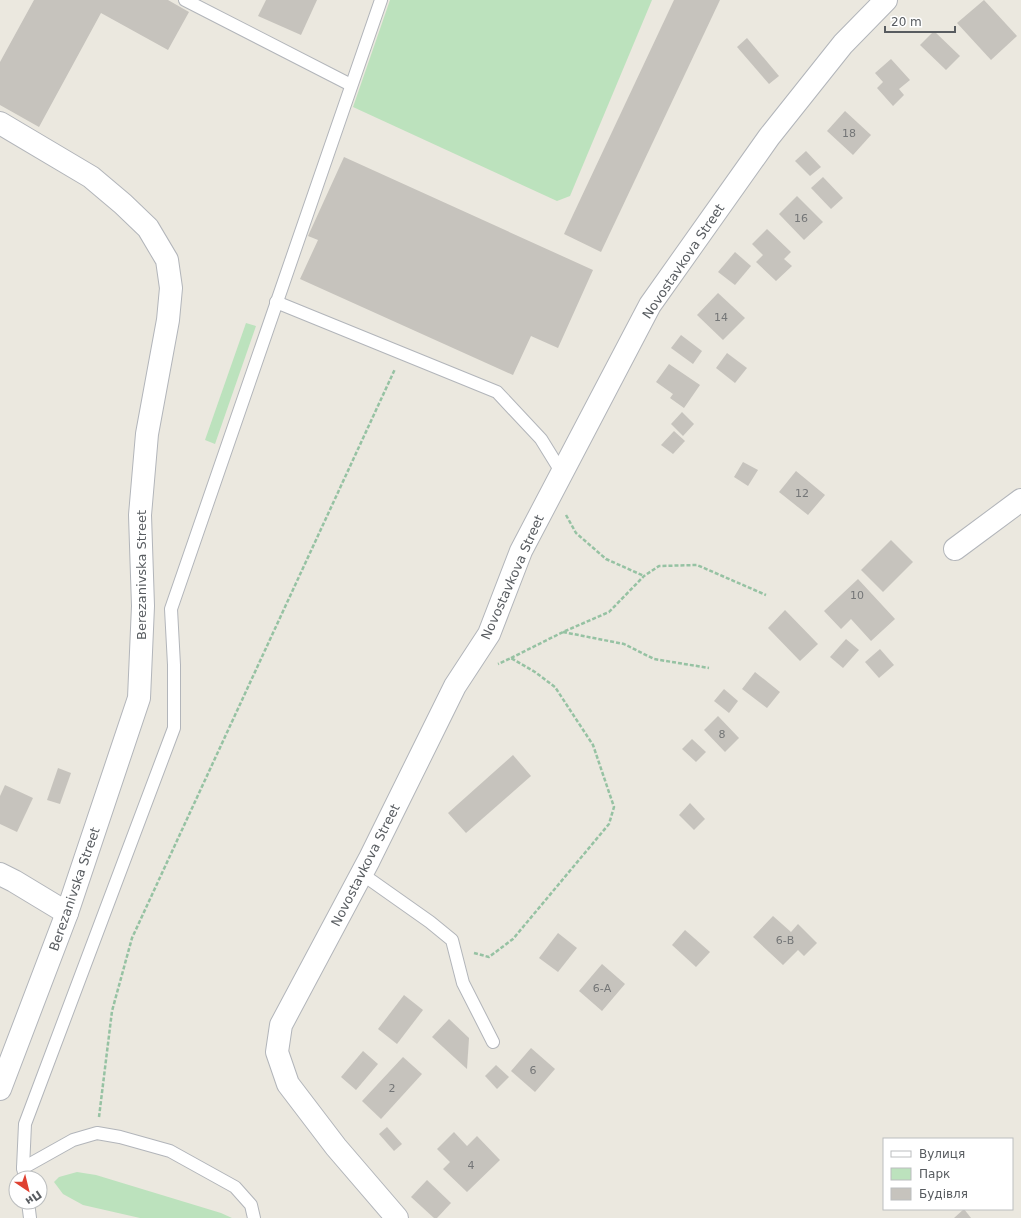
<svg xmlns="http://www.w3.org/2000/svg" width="1021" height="1218" viewBox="0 0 1021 1218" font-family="'DejaVu Sans',sans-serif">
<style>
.green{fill:#bce2bd}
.building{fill:#c6c3bd}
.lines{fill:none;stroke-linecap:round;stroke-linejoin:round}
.lane-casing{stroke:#b2b5ba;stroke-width:14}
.street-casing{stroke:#b2b5ba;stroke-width:24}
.path{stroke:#96c2a3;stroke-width:2.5;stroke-dasharray:4 2;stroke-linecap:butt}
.lane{stroke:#fff;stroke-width:12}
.street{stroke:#fff;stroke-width:22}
.labels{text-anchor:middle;stroke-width:3;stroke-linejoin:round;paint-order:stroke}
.number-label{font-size:11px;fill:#747677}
.street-label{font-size:13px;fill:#585c60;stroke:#fff}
</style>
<rect width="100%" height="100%" fill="#ebe8df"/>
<g class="green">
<path d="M390,0H652L570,196L557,201L353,107Z"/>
<path d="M246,323L256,326L215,444L205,440Z"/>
<path d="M77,1172L96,1175L221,1213L232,1218H140L83,1205L63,1194L54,1182L59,1177Z"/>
</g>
<g class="building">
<path d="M34,0H168L189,12L168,50L101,13L39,127L0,105V62Z"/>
<path d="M266,0H317L301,35L258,16Z"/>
<path d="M674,0H720L601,252L564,234Z"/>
<path d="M984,0L1017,36L991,60L957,23Z"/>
<path d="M934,31L960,56L946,70L920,45Z"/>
<path d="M747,38L779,76L769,84L737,47Z"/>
<path d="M891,59L910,80L899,89L904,95L893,106L877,88L883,82L875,73Z"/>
<path d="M845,111L871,135L853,155L827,131Z"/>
<path d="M806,151L821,167L810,176L795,161Z"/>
<path d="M344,157L593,270L558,348L531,336L513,375L300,279L318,240L308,236Z"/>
<path d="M823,177L843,198L831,209L811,188Z"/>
<path d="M797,196L823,222L804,240L779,214Z"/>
<path d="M767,229L791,252L784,259L792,266L776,281L756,262L763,255L752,244Z"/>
<path d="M735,252L751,266L735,285L718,272Z"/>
<path d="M718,293L745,318L723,340L697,315Z"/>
<path d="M681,335L702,351L693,364L671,348Z"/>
<path d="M727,353L747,368L735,383L716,368Z"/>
<path d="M669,364L700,385L684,408L670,398L673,394L656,382Z"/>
<path d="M682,412L694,424L683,436L671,424Z"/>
<path d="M674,431L685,441L673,454L661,445Z"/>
<path d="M743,462L758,470L748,486L734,477Z"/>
<path d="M796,471L825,495L808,515L779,492Z"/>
<path d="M891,540L913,562L883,592L861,570Z"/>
<path d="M858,579L895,619L871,641L851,619L841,629L824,611Z"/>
<path d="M785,610L818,644L800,661L768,628Z"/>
<path d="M846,639L859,650L843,668L830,657Z"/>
<path d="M880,649L894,665L879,678L865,662Z"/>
<path d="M755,672L780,692L767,708L742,689Z"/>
<path d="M724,689L738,701L729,713L714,701Z"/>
<path d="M718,716L739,738L725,752L704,730Z"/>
<path d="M692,739L706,752L696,762L682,749Z"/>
<path d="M513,755L531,776L466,833L448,813Z"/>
<path d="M58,768L71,773L60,804L47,800Z"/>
<path d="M5,785L33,798L17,832L0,824V796Z"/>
<path d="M690,803L705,819L694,830L679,815Z"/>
<path d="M773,916L791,932L798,924L817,943L804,956L798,950L783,965L753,937Z"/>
<path d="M685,930L710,952L696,967L672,945Z"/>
<path d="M558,933L577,948L558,972L539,958Z"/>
<path d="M602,964L625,984L602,1011L579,991Z"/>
<path d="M404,995L423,1010L397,1044L378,1029Z"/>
<path d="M449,1019L469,1038L467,1069L432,1037Z"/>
<path d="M531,1048L555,1069L535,1092L511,1071Z"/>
<path d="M363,1051L378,1064L356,1090L341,1077Z"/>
<path d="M403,1057L422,1074L381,1119L362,1101Z"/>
<path d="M496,1065L509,1077L497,1089L485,1076Z"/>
<path d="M387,1127L402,1144L394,1151L379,1134Z"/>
<path d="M454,1132L467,1146L477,1136L500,1160L467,1192L443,1169L450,1162L437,1149Z"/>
<path d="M427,1180L451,1203L437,1218H434L411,1197Z"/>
<path d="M964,1209L971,1218H954Z"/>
</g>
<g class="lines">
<g class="lane-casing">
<g id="lane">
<path d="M185,0L351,85"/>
<path d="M276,302L497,392L541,439L562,473"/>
<path d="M362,874L430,922L452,940L463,983L493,1042"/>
<path d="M23,1168L73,1140L97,1133L120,1137L170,1151L235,1187L251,1205L254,1218"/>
<path d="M25,1178L23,1168L25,1124L174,728V665L171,609L381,0"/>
<path d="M28,1202L30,1218"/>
</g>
</g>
<g class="street-casing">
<g id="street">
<path d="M0,123L91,177L123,204L148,228L167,260L171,288L168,320L147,434L140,515L143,606L139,698L67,913L0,1089"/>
<path d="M955,549L1021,500"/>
<path d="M0,874L14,881L67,913"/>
<path d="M397,1218L336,1147L288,1084L277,1052L281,1025L369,860L455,686L489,634L521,551L650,305L769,137L843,44L886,0"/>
</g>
</g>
<g class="path">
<path d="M566,515L576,533L606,559L644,576"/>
<path d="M563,632L624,644L654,659L709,668"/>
<path d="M511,658L563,632L609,612L644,576L659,566L697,565L766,595"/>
<path d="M474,953L489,957L513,939L609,824L614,807L593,745L555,687L535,672L511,658L498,664"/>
<path d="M99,1117L112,1011L132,938L395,369"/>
</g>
<use href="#lane" class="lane"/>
<use href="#street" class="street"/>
</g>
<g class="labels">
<g class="number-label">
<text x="849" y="137">18</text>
<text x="801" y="222">16</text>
<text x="721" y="321">14</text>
<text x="802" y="497">12</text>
<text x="857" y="599">10</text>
<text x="722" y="738">8</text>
<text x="785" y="944">6-В</text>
<text x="602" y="992">6-А</text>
<text x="533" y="1074">6</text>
<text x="392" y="1092">2</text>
<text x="471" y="1169">4</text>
</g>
<g class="street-label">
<text transform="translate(683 261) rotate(-56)" y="5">Novostavkova Street</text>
<text transform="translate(141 575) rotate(-90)" y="5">Berezanivska Street</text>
<text transform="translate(512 577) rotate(-66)" y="5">Novostavkova Street</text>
<text transform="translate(365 865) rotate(-63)" y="5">Novostavkova Street</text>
<text transform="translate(74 889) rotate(-71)" y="5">Berezanivska Street</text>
</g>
</g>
<rect x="883" y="1138" width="130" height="72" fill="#ffffff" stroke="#bcbebf"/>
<rect x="891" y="1151" width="20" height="6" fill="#ffffff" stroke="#bcbebf"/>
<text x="919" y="1158" font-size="12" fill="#585c60">Вулиця</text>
<rect x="891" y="1168" width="20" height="12" fill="#bce2bd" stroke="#bcbebf"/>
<text x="919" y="1178" font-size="12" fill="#585c60">Парк</text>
<rect x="891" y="1188" width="20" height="12" fill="#c6c3bd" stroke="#bcbebf"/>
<text x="919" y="1198" font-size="12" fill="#585c60">Будівля</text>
<g transform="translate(28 1190) rotate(145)"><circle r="19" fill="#ffffff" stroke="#bcbebf"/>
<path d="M0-3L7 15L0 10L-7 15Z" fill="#df4131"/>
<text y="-6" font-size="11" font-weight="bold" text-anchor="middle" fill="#585c60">Пн</text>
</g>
<path d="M885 26v6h70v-6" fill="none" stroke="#585c60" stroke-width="2"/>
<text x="891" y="26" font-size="12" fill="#585c60" stroke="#ffffff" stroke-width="3" paint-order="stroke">20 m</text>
</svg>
